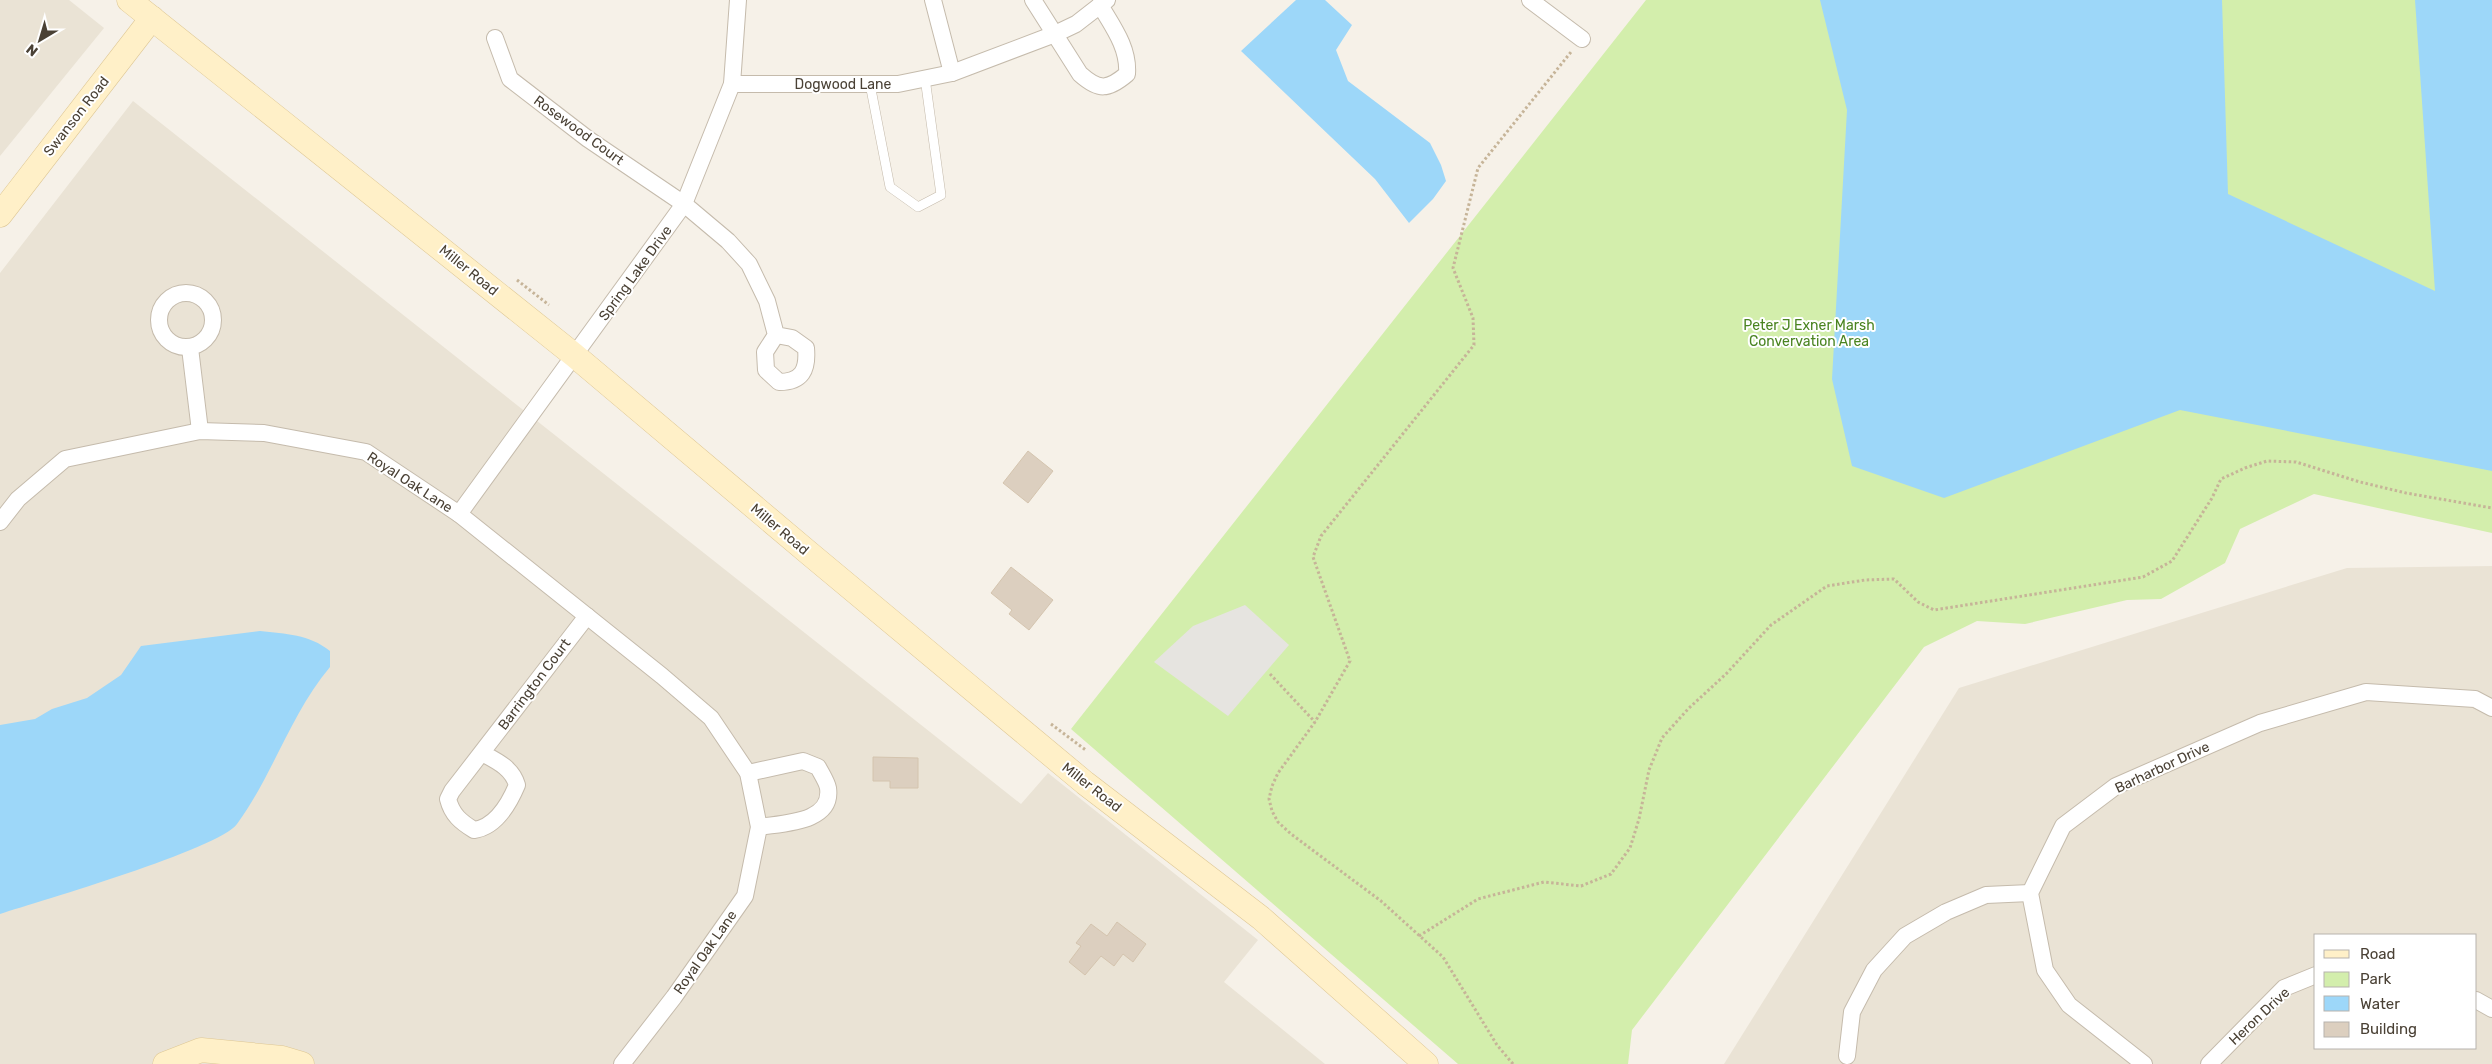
<svg xmlns="http://www.w3.org/2000/svg" width="2492" height="1064" viewBox="0 0 2492 1064" font-family="Rubik,sans-serif">
<style>
.residential{fill:#eae3d5;fill-rule:evenodd}
.green{fill:#d3eeac}
.parking{fill:#e6e4e0}
.water{fill:#9dd7f9}
.building{fill:#dccfbf;stroke:#d4c4ae}
.lines{fill:none;stroke-linecap:round;stroke-linejoin:round}
.lane-casing{stroke:#c5bbac;stroke-width:10}
.street-casing{stroke:#c5bbac;stroke-width:18}
.secondary-casing{stroke:#dec794;stroke-width:25}
.path{stroke:#c6b498;stroke-width:3;stroke-dasharray:2.5 2.5;stroke-linecap:butt}
.lane{stroke:#fff;stroke-width:9}
.street{stroke:#fff;stroke-width:16}
.secondary{stroke:#fff0c8;stroke-width:24}
.labels{text-anchor:middle;stroke-width:4;stroke-linejoin:round;paint-order:stroke}
.street-label{font-size:14px;fill:#4a4135;stroke:#fff}
.park-label{font-size:14px;fill:#4a8421;stroke:#fff}
</style>
<rect width="100%" height="100%" fill="#f6f1e8"/>
<g class="residential">
<path d="M0,0H69L104,28L0,156Z"/>
<path d="M133,101L1021,804L1048,773L1258,940L1224,982L1325,1064H0V273Z"/>
<path d="M2492,566V1064H1724L1959,688L2347,568ZM2316,935H2476V1048H2316Z"/>
</g>
<path class="green" d="M1646,0H2492V533L2314,494L2240,529L2225,563L2161,599L2127,600L2025,624L1977,621L1924,647L1632,1030L1628,1064H1458L1071,729Z"/>
<path class="parking" d="M1245,605L1289,645L1228,716L1154,662L1193,626Z"/>
<g class="water">
<path d="M1296,0H1325L1352,25L1336,50L1348,81L1430,143L1441,165L1446,181L1433,199L1409,223L1375,179L1241,51Z"/>
<path d="M1820,0H2222L2228,194L2435,291L2415,0H2492V471L2180,410L1944,498L1852,466L1832,379L1847,110Z"/>
<path d="M260,631C286,634 309,634 330,651V667C291,713 273,775 237,824C219,849 40,901 0,914V725L35,719L52,709L87,698L121,675L141,646Z"/>
</g>
<g class="building">
<path d="M1028,451L1053,471L1028,503L1003,483Z"/>
<path d="M1011,567L1053,600L1029,630L1009,614L1012,610L991,593Z"/>
<path d="M873,757L918,758V788H890V781H873Z"/>
<path d="M1117,922L1146,944L1133,962L1123,954L1114,966L1101,956L1085,975L1069,962L1081,946L1076,943L1091,924L1107,936Z"/>
</g>
<g class="lines">
<g class="lane-casing">
<path id="lane" d="M870,84L890,187L918,207L941,195L925,78"/>
</g>
<g class="street-casing">
<g id="street">
<path d="M933,0L952,73"/>
<path d="M1033,0L1080,74C1099,91 1108,90 1127,74C1129,48 1113,27 1100,5"/>
<path d="M1530,0L1582,39"/>
<path d="M495,38L510,79L588,139L684,204L728,241L749,264L767,301L776,335L765,352L766,370L779,382C802,382 808,370 806,348L792,338L776,335"/>
<path d="M732,84H898L952,73L1055,34L1076,24L1107,0"/>
<circle cx="186" cy="320" r="27"/>
<path d="M190,348L200,431"/>
<path d="M459,514L684,204L732,84L738,0"/>
<path d="M0,522L18,499L65,459L200,431L264,433L366,452L459,514L662,676L711,718L748,773L759,827L745,896L674,997L622,1064"/>
<path d="M482,753C497,761 512,768 517,785C509,804 496,827 474,830C461,822 452,815 448,799L452,791L587,616"/>
<path d="M748,773L803,761L818,767C821,773 827,782 828,788C833,823 783,823 759,827"/>
<path d="M2476,1000L2492,1009"/>
<path d="M1847,1056L1852,1012L1874,970L1905,936L1946,912L1986,895L2030,893"/>
<path d="M2144,1064L2069,1005L2045,970L2030,893L2063,826L2116,786L2260,723L2366,692L2475,699L2492,708"/>
<path d="M2209,1064L2284,988L2316,975"/>
</g>
</g>
<g class="secondary-casing">
<g id="secondary">
<path d="M129,0L574,355L810,554L1085,783L1261,918L1426,1064"/>
<path d="M0,215L152,18"/>
<path d="M165,1064L201,1050L282,1058L302,1064"/>
</g>
</g>
<g class="path">
<path d="M517,280L549,305"/>
<path d="M1270,674L1315,722"/>
<path d="M1051,724L1087,751"/>
<path d="M1419,936L1478,899L1544,882L1581,886L1611,874L1630,848L1639,819L1649,770L1662,738L1688,709L1726,674L1771,625L1827,586L1865,580L1894,579L1918,602L1934,610L2143,577L2172,561L2212,498L2221,479L2245,468L2267,461L2296,462L2360,482L2406,493L2492,508"/>
<path d="M1513,1064L1497,1045L1443,957L1381,901L1291,834L1278,822L1272,811L1269,799L1272,786L1278,773L1315,722L1350,661L1313,557L1321,536L1474,345L1473,318L1453,268L1478,168L1571,52"/>
</g>
<use href="#lane" class="lane"/>
<use href="#street" class="street"/>
<use href="#secondary" class="secondary"/>
</g>
<g class="labels">
<g class="street-label">
<text x="843" y="89">Dogwood Lane</text>
<text transform="translate(76 116) rotate(-52)" y="5">Swanson Road</text>
<text transform="translate(579 130) rotate(36)" y="5">Rosewood Court</text>
<text transform="translate(469 270) rotate(39)" y="5">Miller Road</text>
<text transform="translate(635 273) rotate(-54)" y="5">Spring Lake Drive</text>
<text transform="translate(410 482) rotate(33)" y="5">Royal Oak Lane</text>
<text transform="translate(780 529) rotate(40)" y="5">Miller Road</text>
<text transform="translate(534 684) rotate(-53)" y="5">Barrington Court</text>
<text transform="translate(2162 767) rotate(-25)" y="5">Barharbor Drive</text>
<text transform="translate(1092 787) rotate(38)" y="5">Miller Road</text>
<text transform="translate(705 952) rotate(-55)" y="5">Royal Oak Lane</text>
<text transform="translate(2259 1016) rotate(-43)" y="5">Heron Drive</text>
</g>
<g class="park-label">
<text x="1809" y="330">Peter J Exner Marsh<tspan x="1809" dy="16">Convervation Area</tspan></text>
</g>
</g>
<rect x="2314" y="934" width="162" height="115" fill="#ffffff" stroke="#b7b3ae"/>
<rect x="2324" y="950" width="25" height="8" fill="#fff0c8" stroke="#b7b3ae"/>
<text x="2360" y="959" font-size="15" fill="#4a4135">Road</text>
<rect x="2324" y="972" width="25" height="15" fill="#d3eeac" stroke="#b7b3ae"/>
<text x="2360" y="984" font-size="15" fill="#4a4135">Park</text>
<rect x="2324" y="996" width="25" height="15" fill="#9dd7f9" stroke="#b7b3ae"/>
<text x="2360" y="1009" font-size="15" fill="#4a4135">Water</text>
<rect x="2324" y="1022" width="25" height="15" fill="#dccfbf" stroke="#b7b3ae"/>
<text x="2360" y="1034" font-size="15" fill="#4a4135">Building</text>
<g transform="translate(40 40) rotate(218)" stroke="#ffffff" stroke-width="4" paint-order="stroke">
<path d="M0-4L9 19L0 12L-9 19Z" fill="#4a4135"/>
<text y="-8" font-size="14" font-weight="bold" text-anchor="middle" fill="#4a4135">N</text>
</g>
</svg>
